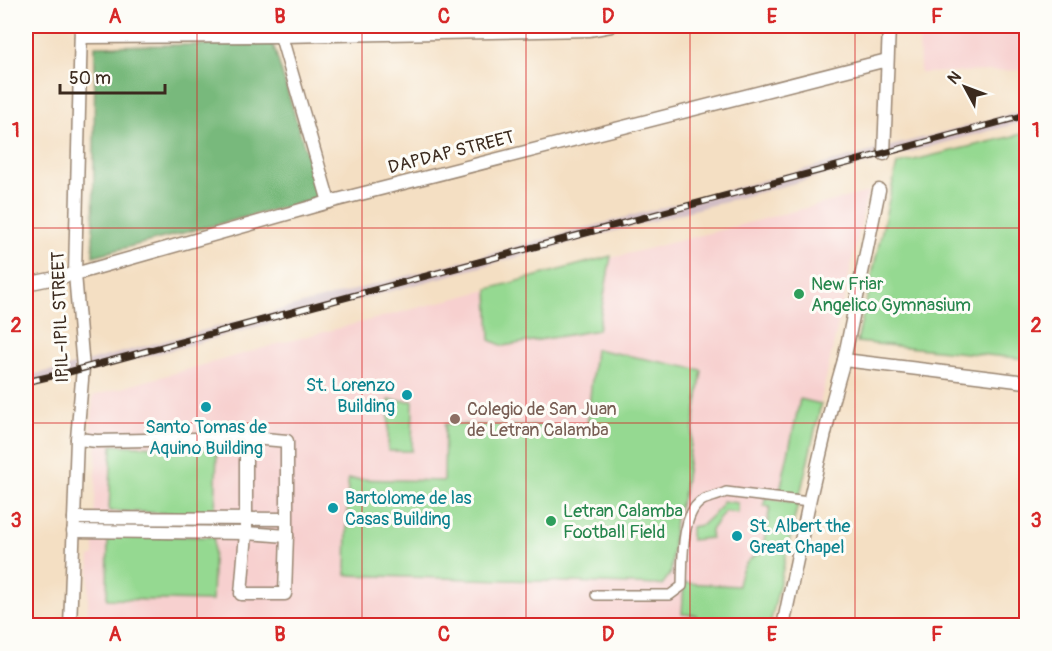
<svg xmlns="http://www.w3.org/2000/svg" width="1052" height="651" viewBox="0 0 1052 651" font-family="Pangolin,sans-serif">
<style>
.built{fill:#f7d0cf}
.industrial{fill:#d2bec5}
.green{fill:#95d991;stroke:#688258;stroke-width:1.5}
.forest{fill:#78b97b;stroke:#5a724c;stroke-width:1.5}
.lines{fill:none;stroke-linecap:round;stroke-linejoin:round}
.pedestrian-casing{stroke:#988470;stroke-width:12}
.minor-casing{stroke:#988470;stroke-width:15}
.pedestrian{stroke:#fff;stroke-width:9}
.minor{stroke:#fff;stroke-width:12}
.rail-casing{stroke:#3b2a1e;stroke-width:7}
.rail{stroke:#fdfcf7;stroke-width:4.5;stroke-dasharray:14;stroke-linecap:butt}
.grid{fill:none;stroke:#d62828;stroke-width:1.5;stroke-opacity:0.55}
.leisure-dot{fill:#2e9e5b;stroke:#fdfcf7;stroke-width:2}
.culture-dot{fill:#0f9aa8;stroke:#fdfcf7;stroke-width:2}
.education-dot{fill:#8d6e63;stroke:#fdfcf7;stroke-width:2}
.labels{text-anchor:middle;stroke-width:6;stroke-linejoin:round;paint-order:stroke}
.street-label{font-size:18px;fill:#3b2a1e;stroke:#fdfcf7}
.leisure-label{font-size:18px;fill:#27864d;stroke:#fdfcf7;text-anchor:start}
.culture-label{font-size:18px;fill:#0d838f;stroke:#fdfcf7;text-anchor:start}
.education-label{font-size:18px;fill:#785e54;stroke:#fdfcf7;text-anchor:start}
.neatline{fill:none;stroke:#d62828;stroke-width:2}
.grid-label{font-size:20px;text-anchor:middle;font-weight:bold;fill:#d62828}
</style>
<rect width="100%" height="100%" fill="#fdfcf7"/>
<filter id="ink" filterUnits="userSpaceOnUse"><feTurbulence type="fractalNoise" baseFrequency=".0167" numOctaves="2"/><feDisplacementMap in="SourceGraphic" scale="12" xChannelSelector="R" yChannelSelector="G"/><feConvolveMatrix kernelMatrix="1 2 1 2 8 2 1 2 1" color-interpolation-filters="sRGB"/></filter>
<filter id="wash" filterUnits="userSpaceOnUse"><feTurbulence type="fractalNoise" baseFrequency=".008" numOctaves="4" result="noise"/><feDisplacementMap in="SourceGraphic" scale="24" xChannelSelector="R" yChannelSelector="G"/><feGaussianBlur stdDeviation="1.35" result="paint"/><feColorMatrix in="noise" values="0 0 0 0 0 0 0 0 0 0 0 0 0 0 0 0 0 1.4 0 .05"/><feComposite in="paint" operator="in"/></filter>
<g filter="url(#wash)">
<rect width="100%" height="100%" fill="#f4dfc3"/>
<g class="built">
<path d="M919,26H1026V70L920,73Z"/>
<path d="M868,192L770,625L87,626L90,557L94,555V532L97,435L91,434L93,396L281,343Z"/>
</g>
<path class="industrial" d="M1026,110V121L70,377L26,387V376L67,367Z"/>
<g class="green">
<path d="M1026,133V359L857,342L897,164Z"/>
<path d="M611,256L598,330L503,346L490,340L488,289Z"/>
<path d="M595,349L702,370L683,497L675,518L671,573L662,585L346,575L348,479L444,481L445,424L587,427Z"/>
<path d="M800,399L821,404L799,499L779,495Z"/>
<path d="M389,400L413,401L412,451H388Z"/>
<path d="M112,445L217,449L215,515L109,511Z"/>
<path d="M765,498L798,503L770,625H696V615L682,614L684,583L738,586C740,571 746,557 762,553L770,507L764,506Z"/>
<path d="M722,501L738,503V513L725,511L711,530V538L691,540V527L702,525L721,507Z"/>
<path d="M108,535L214,537L212,601L107,599Z"/>
</g>
<path class="forest" d="M273,44L320,198L93,256L95,46Z"/>
</g>
<g filter="url(#ink)">
<g class="lines">
<g class="pedestrian-casing">
<path id="pedestrian" d="M596,595H670L682,586C683,564 680,512 703,500C710,497 718,496 726,492L809,502"/>
</g>
<g class="minor-casing">
<g id="minor">
<path d="M281,36L329,202"/>
<path d="M81,37L281,36L589,30L611,26"/>
<path d="M884,154L889,26"/>
<path d="M26,284L75,274L329,202L887,60"/>
<path d="M844,360L1026,382"/>
<path d="M77,439L97,441L246,438H253L287,441V534L285,594H241L246,533V438"/>
<path d="M74,518L286,519"/>
<path d="M73,531L246,533L287,536"/>
<path d="M70,626L77,439L83,368L75,274L81,26"/>
<path d="M783,626L810,498L833,399L844,360L879,190"/>
</g>
</g>
<use href="#pedestrian" class="pedestrian"/>
<use href="#minor" class="minor"/>
<g class="rail-casing">
<path id="rail" d="M26,382L69,372L1026,115"/>
</g>
<use href="#rail" class="rail"/>
</g>
</g>
<path class="grid" d="M197,26V626M362,26V626M526,26V626M690,26V626M855,26V626M26,228H1026M26,423H1026"/>
<g class="leisure-dot">
<circle cx="799" cy="294" r="6"/>
<circle cx="551" cy="521" r="6"/>
</g>
<g class="culture-dot">
<circle cx="407" cy="395" r="6"/>
<circle cx="206" cy="407" r="6"/>
<circle cx="333" cy="508" r="6"/>
<circle cx="737" cy="536" r="6"/>
</g>
<circle class="education-dot" cx="455" cy="419" r="6"/>
<g class="labels">
<g class="street-label">
<text transform="translate(451 152) rotate(-14)" y="6">DAPDAP STREET</text>
<text transform="translate(60 317) rotate(-92)" y="6">IPIL-IPIL STREET</text>
</g>
<g class="leisure-label">
<text x="811" y="290">New Friar<tspan x="811" dy="21">Angelico Gymnasium</tspan></text>
<text x="563" y="517">Letran Calamba<tspan x="563" dy="21">Football Field</tspan></text>
</g>
<g class="culture-label">
<text x="395" y="391" text-anchor="end">St. Lorenzo<tspan x="395" dy="21">Building</tspan></text>
<text x="206" y="433" text-anchor="middle">Santo Tomas de<tspan x="206" dy="21">Aquino Building</tspan></text>
<text x="345" y="504">Bartolome de las<tspan x="345" dy="21">Casas Building</tspan></text>
<text x="749" y="532">St. Albert the<tspan x="749" dy="21">Great Chapel</tspan></text>
</g>
<g class="education-label">
<text x="467" y="415">Colegio de San Juan<tspan x="467" dy="21">de Letran Calamba</tspan></text>
</g>
</g>
<rect width="1052" height="651" fill="none" stroke="#fdfcf7" stroke-width="66"/>
<g transform="translate(965 87) rotate(311)" stroke="#fdfcf7" stroke-width="4.5" paint-order="stroke">
<path d="M0-4.5L10 22L0 15L-10 22Z" fill="#3b2a1e"/>
<text y="-9" font-size="16" font-weight="bold" text-anchor="middle" fill="#3b2a1e">N</text>
</g>
<path d="M60 84v9h105v-9" fill="none" stroke="#3b2a1e" stroke-width="3"/>
<text x="69" y="84" font-size="18" fill="#3b2a1e" stroke="#fdfcf7" stroke-width="4.5" paint-order="stroke">50 m</text>
<rect x="33" y="33" width="986" height="585" class="neatline"/>
<g class="grid-label">
<text x="115" y="23">A</text>
<text x="280" y="23">B</text>
<text x="444" y="23">C</text>
<text x="608" y="23">D</text>
<text x="772" y="23">E</text>
<text x="937" y="23">F</text>
<text x="16" y="137">1</text>
<text x="1036" y="137">1</text>
<text x="16" y="332">2</text>
<text x="1036" y="332">2</text>
<text x="16" y="527">3</text>
<text x="1036" y="527">3</text>
<text x="115" y="641">A</text>
<text x="280" y="641">B</text>
<text x="444" y="641">C</text>
<text x="608" y="641">D</text>
<text x="772" y="641">E</text>
<text x="937" y="641">F</text>
</g>
</svg>
